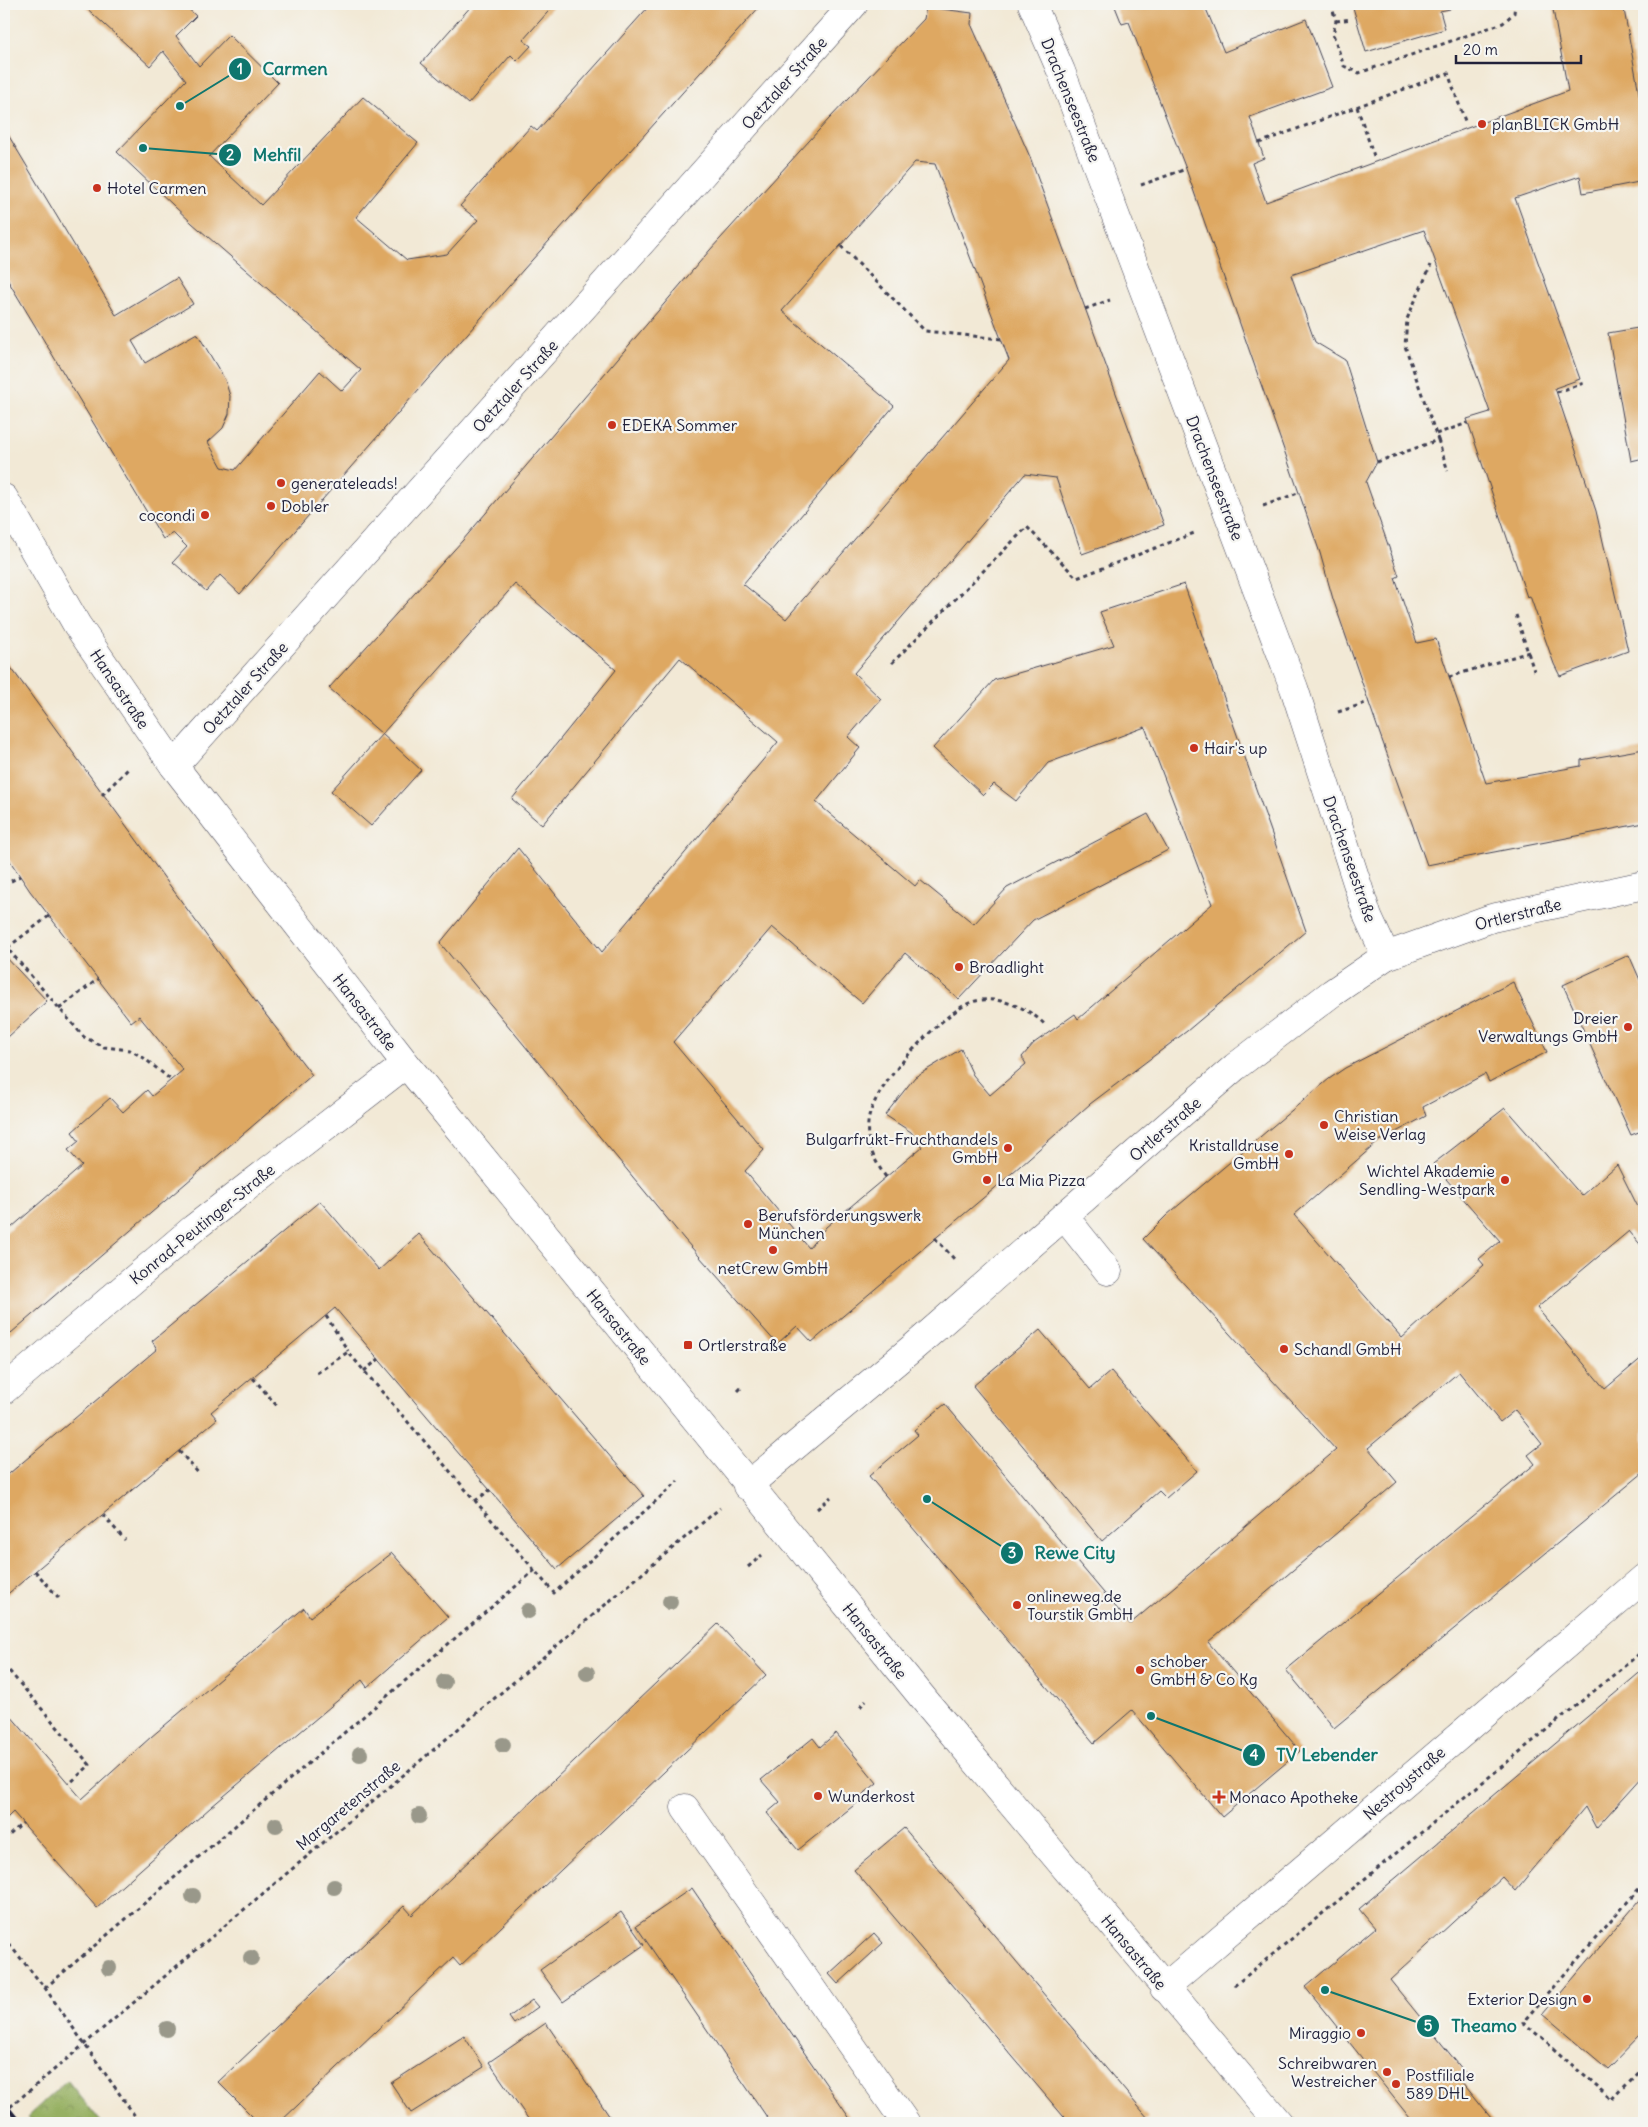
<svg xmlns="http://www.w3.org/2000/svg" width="1648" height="2127" viewBox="0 0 1648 2127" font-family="Delius,sans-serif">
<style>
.forest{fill:url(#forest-crowns);stroke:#5c694e}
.building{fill:#dea862;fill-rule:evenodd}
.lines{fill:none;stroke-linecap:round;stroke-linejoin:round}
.minor-casing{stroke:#414052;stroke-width:29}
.path{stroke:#414052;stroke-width:3;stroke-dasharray:4 4;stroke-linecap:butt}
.minor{stroke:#fff;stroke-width:28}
.rail{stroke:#22223b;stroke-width:4}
.tree{fill:#99988a}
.poi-dot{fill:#c8321e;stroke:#f6f6f2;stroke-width:2}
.labels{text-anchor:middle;stroke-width:4.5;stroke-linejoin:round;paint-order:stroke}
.street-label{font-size:16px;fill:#22223b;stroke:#f6f6f2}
.poi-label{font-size:16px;fill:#22223b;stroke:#f6f6f2;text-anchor:start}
.leader{fill:none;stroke:#0f766e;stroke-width:2}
.callout-dot{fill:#0f766e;stroke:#f6f6f2;stroke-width:2}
.mark-label{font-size:15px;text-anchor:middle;font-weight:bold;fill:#fff}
.callout-label{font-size:18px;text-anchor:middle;font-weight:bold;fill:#0f766e;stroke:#f6f6f2;stroke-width:4.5;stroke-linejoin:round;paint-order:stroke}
</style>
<defs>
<pattern id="forest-crowns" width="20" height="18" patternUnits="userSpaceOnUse" patternTransform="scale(1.25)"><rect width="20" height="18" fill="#96b062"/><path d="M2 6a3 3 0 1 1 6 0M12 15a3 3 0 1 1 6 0" fill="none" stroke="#7a8f52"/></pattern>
</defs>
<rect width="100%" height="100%" fill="#f6f6f2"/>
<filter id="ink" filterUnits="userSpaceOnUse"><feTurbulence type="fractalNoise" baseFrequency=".02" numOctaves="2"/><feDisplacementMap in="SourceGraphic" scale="10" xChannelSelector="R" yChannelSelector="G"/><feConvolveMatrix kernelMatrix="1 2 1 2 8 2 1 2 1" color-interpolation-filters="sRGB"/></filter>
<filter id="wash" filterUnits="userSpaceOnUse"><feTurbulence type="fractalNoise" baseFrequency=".0096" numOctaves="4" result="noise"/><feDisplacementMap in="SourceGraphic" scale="20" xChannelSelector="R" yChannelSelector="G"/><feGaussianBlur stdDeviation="1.12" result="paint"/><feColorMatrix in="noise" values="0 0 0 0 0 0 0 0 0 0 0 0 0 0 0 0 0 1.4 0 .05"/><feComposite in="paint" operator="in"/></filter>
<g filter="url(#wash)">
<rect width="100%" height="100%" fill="#f2e9d6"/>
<path class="forest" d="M67,2080L102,2123H33L27,2117Z"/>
<g id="blocks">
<g class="building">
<path d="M82,4H183L196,16L176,36L199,66L229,35L278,83L209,156L261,205L363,97L418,143L356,217L407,260L447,254L478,220L460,206L531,126L537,131L651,4H762L523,270L240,594L220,575L206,591L173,562L187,547L173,533L163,539L4,274V128L116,315L177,278L193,304L132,341L145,363L197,333L225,380L230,396L229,414L223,428L208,442L222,467L235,470L320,371L342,391L361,370L192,223L117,152L186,80L163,51L150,66Z"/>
<path d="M473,4H555L523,40L531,46L517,61L511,55L468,104L421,63Z"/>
<path d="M1114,4H1204L1224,52L1306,19L1332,87L1250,117L1264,158L1252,163L1266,202L1568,91L1552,4H1623L1644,121V181L1583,193L1580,176L1515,198L1580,379L1555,388L1596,511L1628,651L1560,676L1554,664L1530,596L1527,597L1467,419L1490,412L1424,230L1291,275L1315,342L1345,360L1377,462L1366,482L1399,576L1395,578L1417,643L1436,639L1486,783L1581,766V760L1644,749V823L1427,865L1377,726L1333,599L1320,553L1186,169L1129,22L1122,24Z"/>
<path d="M1352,4H1449L1450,9L1440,11L1445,29L1366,52Z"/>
<path d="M926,7L972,13L971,24L1030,157L1164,525L1082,554L1056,478L1025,474L854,673L881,699L848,737L860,748L816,802L915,886L920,880L974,924L1007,888L1148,814L1168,850L1033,920L959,999L905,953L862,1003L772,927L673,1042L764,1150L745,1171L809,1248L826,1227L922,1147L911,1132L885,1115L915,1077L961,1049L973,1075L990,1095L1026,1064L1022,1057L1034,1043L1075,1014L1078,1019L1212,904L1145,727L1048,763L1016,801L994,784L983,795L933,748L994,680L1114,645L1100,612L1184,584L1306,931L1187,1031L1090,1104L995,1188L812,1342L797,1326L777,1344L684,1239L440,943L518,848L602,952L778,742L680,658L542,825L512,799L616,670L515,584L382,734L329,688L463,540L710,250L829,119L924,19ZM915,162L935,164L1009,360L786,619L743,584L894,406L782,311Z"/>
<path d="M1644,327V458L1631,461L1608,333Z"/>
<path d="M4,658L230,968L312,1075L4,1339V1234L82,1166L68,1150L79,1141L72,1132L110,1098L123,1112L147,1090L152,1096L183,1070L139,1016L131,1022L30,891L4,852Z"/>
<path d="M382,734L421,770L371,826L331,791Z"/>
<path d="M4,955L47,1001L8,1037L4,1032Z"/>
<path d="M1629,955L1644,989V1130L1631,1135L1563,985Z"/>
<path d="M1513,982L1547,1052L1489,1082L1485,1074L1423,1107L1426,1116L1379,1141L1294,1215L1402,1338L1484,1265L1479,1259L1500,1241L1433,1164L1505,1108L1582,1196L1617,1165L1644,1219V1249L1629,1231L1537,1308L1605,1389L1644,1356V1472L1334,1728L1286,1670L1535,1464L1528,1455L1542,1444L1515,1410L1500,1422L1459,1372L1368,1448L1397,1482L1208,1642L1300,1751L1222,1817L1132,1710L1094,1743L869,1476L918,1435L914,1430L945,1404L1130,1624L1336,1450L1143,1239L1167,1215L1329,1079L1345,1068Z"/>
<path d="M320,1201L379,1270L419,1234L644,1496L557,1569L335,1308L211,1412L217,1419L4,1597V1478L157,1349L152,1341Z"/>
<path d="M1040,1330L1090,1389L1111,1371L1197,1471L1166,1498L1159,1491L1102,1541L973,1386Z"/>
<path d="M392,1553L448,1617L367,1687L362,1680L211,1807L97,1908L13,1812L4,1821V1708L82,1799L151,1737L304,1608L310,1617Z"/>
<path d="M718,1624L766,1675L460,1966L453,1958L279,2123H259L218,2082L404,1906L412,1915Z"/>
<path d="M1644,1669V1775L1596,1828L1585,1807L1515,1891L1502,1877L1390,1980L1467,2075L1462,2082L1495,2123H1414L1305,1987L1375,1928L1359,1909Z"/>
<path d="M836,1733L877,1783L861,1796L863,1798L798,1850L767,1813L780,1802L761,1780L813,1738L820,1747Z"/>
<path d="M904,1828L1148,2118L1141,2123H1069L854,1870Z"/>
<path d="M692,1888L799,2045L853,2123H771L636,1926Z"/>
<path d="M1644,1895V2032L1608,2069L1543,2014Z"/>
<path d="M621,1912L644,1945L563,2002L540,1970Z"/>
<path d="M874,1933L883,1943L838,1984L829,1974Z"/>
<path d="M532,2000L538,2007L514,2024L509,2017Z"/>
<path d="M546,2023L614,2123H531L489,2062Z"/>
<path d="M464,2036L484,2067L411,2113L391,2083Z"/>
</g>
</g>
</g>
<g filter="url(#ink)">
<use href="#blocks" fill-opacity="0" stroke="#414052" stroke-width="1"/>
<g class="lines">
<g class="minor-casing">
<g id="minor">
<path d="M1032,4L1061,71L1294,688L1368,917L1386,956"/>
<path d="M4,498L77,625L174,766L406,1064L927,1703L1279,2123"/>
<path d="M174,766L854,4"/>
<path d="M1064,1216L1108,1271"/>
<path d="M4,1390L194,1228L406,1064"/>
<path d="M747,1486L916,1345L1235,1067L1332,993L1386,956L1492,918L1644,885"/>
<path d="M685,1808L906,2123"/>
<path d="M1164,1988L1644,1578"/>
</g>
</g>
<g class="path">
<path d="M1331,4L1336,21L1333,34L1344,66L1359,73L1503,23L1514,13L1515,4"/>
<path d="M1336,21L1351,19"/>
<path d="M1357,107L1374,156"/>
<path d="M1259,143L1448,73L1466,124"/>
<path d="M1141,185L1186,169"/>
<path d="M841,246L925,331L1001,339"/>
<path d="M1085,309L1110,300"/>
<path d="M1557,392L1584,383"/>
<path d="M1436,434L1468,423"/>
<path d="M1438,440L1448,471"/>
<path d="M1377,462L1438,440L1405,346L1407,319L1431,265"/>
<path d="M1263,506L1298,493"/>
<path d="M1516,615L1534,671"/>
<path d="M892,663L1027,527L1077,578L1197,532"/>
<path d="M1449,677L1529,652"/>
<path d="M1338,712L1369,702"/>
<path d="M102,795L128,769"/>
<path d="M4,885L20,876"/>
<path d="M49,916L7,948L84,1037L104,1047L130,1050L144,1058L171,1080"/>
<path d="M59,1009L98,979"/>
<path d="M886,1177C873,1159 864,1140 869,1117C876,1084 937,1019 967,1004C991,992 1030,1007 1046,1026"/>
<path d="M935,1238L956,1261"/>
<path d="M326,1316L348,1351"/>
<path d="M364,1371L379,1359"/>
<path d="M317,1373L348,1352L554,1593L678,1481"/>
<path d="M253,1378L278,1407"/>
<path d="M738,1391L743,1386"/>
<path d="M179,1451L200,1475"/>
<path d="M475,1501L490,1490"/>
<path d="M817,1509L831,1497"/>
<path d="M103,1515L125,1540"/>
<path d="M748,1567L762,1555"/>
<path d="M35,1571L59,1598"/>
<path d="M4,1665L90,1765L69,1784"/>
<path d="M860,1707L866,1700"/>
<path d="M4,1840L23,1823"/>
<path d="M1644,1883L1523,2022L1612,2100L1644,2066"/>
<path d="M4,1938L45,1988L140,2123"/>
<path d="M1234,1986L1644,1650"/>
<path d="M45,1988L535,1570"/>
<path d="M4,2112L720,1508"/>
</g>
<use href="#minor" class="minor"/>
<path class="rail" d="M4,2103L20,2123"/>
</g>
<g class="tree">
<circle cx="670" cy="1602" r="8"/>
<circle cx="528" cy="1611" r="8"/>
<circle cx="587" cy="1673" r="8"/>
<circle cx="444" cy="1682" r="8"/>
<circle cx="503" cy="1745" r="8"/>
<circle cx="360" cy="1754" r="8"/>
<circle cx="419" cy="1816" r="8"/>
<circle cx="276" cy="1825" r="8"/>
<circle cx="334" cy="1887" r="8"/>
<circle cx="193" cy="1896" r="8"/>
<circle cx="251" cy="1958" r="8"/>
<circle cx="109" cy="1968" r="8"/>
<circle cx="167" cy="2029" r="8"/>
</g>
</g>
<g class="poi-dot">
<circle cx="1482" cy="124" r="5"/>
<circle cx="97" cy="188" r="5"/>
<circle cx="612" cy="425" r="5"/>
<circle cx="281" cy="483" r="5"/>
<circle cx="271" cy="506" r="5"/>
<circle cx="205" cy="515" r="5"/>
<circle cx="1194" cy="748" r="5"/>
<circle cx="959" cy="967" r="5"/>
<circle cx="1628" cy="1027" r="5"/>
<circle cx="1324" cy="1125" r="5"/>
<circle cx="1008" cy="1148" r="5"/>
<circle cx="1289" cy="1154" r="5"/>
<circle cx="987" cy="1180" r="5"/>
<circle cx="1505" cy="1180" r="5"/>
<circle cx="748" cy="1224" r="5"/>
<circle cx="773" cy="1250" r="5"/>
<rect x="683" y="1340" width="10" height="10" rx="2.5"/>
<circle cx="1284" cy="1349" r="5"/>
<circle cx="1017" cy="1605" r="5"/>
<circle cx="1140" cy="1670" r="5"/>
<circle cx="818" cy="1796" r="5"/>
<path d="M1216.5 1789.5h5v5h5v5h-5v5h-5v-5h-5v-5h5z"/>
<circle cx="1587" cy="1999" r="5"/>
<circle cx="1361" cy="2033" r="5"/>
<circle cx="1387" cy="2072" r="5"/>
<circle cx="1396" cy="2084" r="5"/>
</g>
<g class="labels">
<g class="street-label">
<text transform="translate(784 83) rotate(-48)" y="6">Oetztaler Straße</text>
<text transform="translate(1071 100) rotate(68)" y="6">Drachenseestraße</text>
<text transform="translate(515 386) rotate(-48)" y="6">Oetztaler Straße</text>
<text transform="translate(1215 478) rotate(69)" y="6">Drachenseestraße</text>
<text transform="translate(245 688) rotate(-48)" y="6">Oetztaler Straße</text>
<text transform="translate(120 689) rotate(56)" y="6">Hansastraße</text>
<text transform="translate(1350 859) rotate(71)" y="6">Drachenseestraße</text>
<text transform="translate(1518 914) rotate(-14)" y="6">Ortlerstraße</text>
<text transform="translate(365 1012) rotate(52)" y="6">Hansastraße</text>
<text transform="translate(1165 1129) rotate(-41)" y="6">Ortlerstraße</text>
<text transform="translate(202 1224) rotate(-39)" y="6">Konrad-Peutinger-Straße</text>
<text transform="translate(619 1327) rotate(51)" y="6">Hansastraße</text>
<text transform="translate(875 1641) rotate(51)" y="6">Hansastraße</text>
<text transform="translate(1404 1783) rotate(-41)" y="6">Nestroystraße</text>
<text transform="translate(348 1805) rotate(-40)" y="6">Margaretenstraße</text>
<text transform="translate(1134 1952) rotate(50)" y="6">Hansastraße</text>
</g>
<g class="poi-label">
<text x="1492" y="130">planBLICK GmbH</text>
<text x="107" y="194">Hotel Carmen</text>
<text x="622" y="431">EDEKA Sommer</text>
<text x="291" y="489">generateleads!</text>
<text x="281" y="512">Dobler</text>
<text x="195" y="521" text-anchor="end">cocondi</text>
<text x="1204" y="754">Hair's up</text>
<text x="969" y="973">Broadlight</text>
<text x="1618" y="1024" text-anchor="end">Dreier<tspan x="1618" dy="18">Verwaltungs GmbH</tspan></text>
<text x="1334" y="1122">Christian<tspan x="1334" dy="18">Weise Verlag</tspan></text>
<text x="998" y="1145" text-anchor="end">Bulgarfrukt-Fruchthandels<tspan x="998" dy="18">GmbH</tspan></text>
<text x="1279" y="1151" text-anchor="end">Kristalldruse<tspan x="1279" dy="18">GmbH</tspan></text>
<text x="1495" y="1177" text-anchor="end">Wichtel Akademie<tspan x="1495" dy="18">Sendling-Westpark</tspan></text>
<text x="997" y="1186">La Mia Pizza</text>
<text x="758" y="1221">Berufsförderungswerk<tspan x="758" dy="18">München</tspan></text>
<text x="773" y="1274" text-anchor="middle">netCrew GmbH</text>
<text x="698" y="1351">Ortlerstraße</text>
<text x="1294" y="1355">Schandl GmbH</text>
<text x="1027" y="1602">onlineweg.de<tspan x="1027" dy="18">Tourstik GmbH</tspan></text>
<text x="1150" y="1667">schober<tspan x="1150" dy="18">GmbH &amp; Co Kg</tspan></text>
<text x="828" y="1802">Wunderkost</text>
<text x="1229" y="1803">Monaco Apotheke</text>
<text x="1577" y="2005" text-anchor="end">Exterior Design</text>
<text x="1351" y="2039" text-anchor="end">Miraggio</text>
<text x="1377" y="2069" text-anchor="end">Schreibwaren<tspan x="1377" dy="18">Westreicher</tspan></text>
<text x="1406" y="2081">Postfiliale<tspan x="1406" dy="18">589 DHL</tspan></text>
</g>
</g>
<path class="leader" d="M180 106L240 69M143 148L230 155M927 1499L1012 1553M1151 1716L1254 1755M1325 1990L1428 2026"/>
<g class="callout-dot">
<circle cx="180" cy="106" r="5"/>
<circle cx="143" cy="148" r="5"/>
<circle cx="927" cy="1499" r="5"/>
<circle cx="1151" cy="1716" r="5"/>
<circle cx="1325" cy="1990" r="5"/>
<circle cx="240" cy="69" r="12"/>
<circle cx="230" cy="155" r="12"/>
<circle cx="1012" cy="1553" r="12"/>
<circle cx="1254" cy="1755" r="12"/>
<circle cx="1428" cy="2026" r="12"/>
</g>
<g class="mark-label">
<text x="240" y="74">1</text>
<text x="230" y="160">2</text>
<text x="1012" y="1558">3</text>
<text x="1254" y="1760">4</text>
<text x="1428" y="2031">5</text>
</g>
<g class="callout-label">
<text x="295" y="75">Carmen</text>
<text x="277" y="161">Mehfil</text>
<text x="1075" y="1559">Rewe City</text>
<text x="1327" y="1761">TV Lebender</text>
<text x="1484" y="2032">Theamo</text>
</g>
<rect width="1648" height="2127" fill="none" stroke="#f6f6f2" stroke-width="20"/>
<path d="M1456 55v8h125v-8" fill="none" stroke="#22223b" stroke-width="2.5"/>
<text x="1463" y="55" font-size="15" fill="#22223b" stroke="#f6f6f2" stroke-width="4" paint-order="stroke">20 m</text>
</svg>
